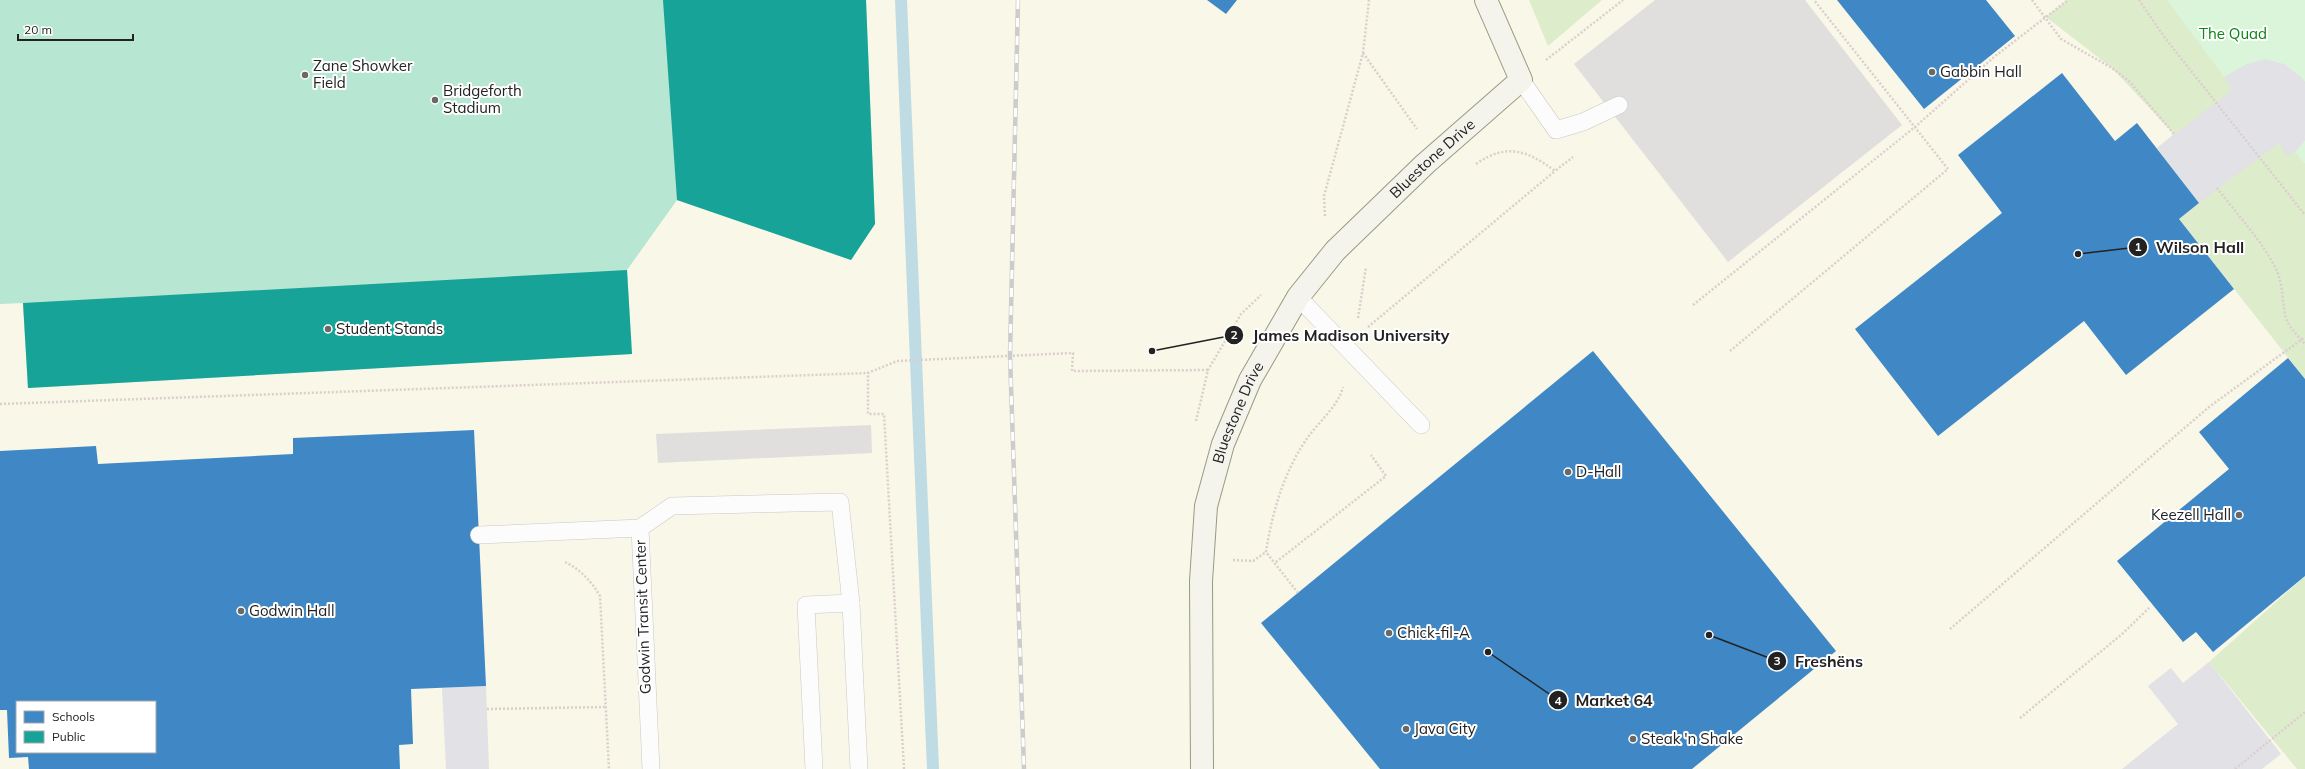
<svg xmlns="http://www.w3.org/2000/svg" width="2305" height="769" viewBox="0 0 2305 769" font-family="Mulish,sans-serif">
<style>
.education{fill:#f8f7e8;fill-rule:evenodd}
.grass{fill:#ddeccb}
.park{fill:#daf5da}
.pitch{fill:#b7e6d2}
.parking{fill:#e0dfde}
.plaza{fill:#e2e1e5}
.schools{fill:#3f88c5;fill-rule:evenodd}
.public{fill:#17a398}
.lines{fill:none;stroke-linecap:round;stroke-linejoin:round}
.stream{stroke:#bfdbe3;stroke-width:12}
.lane-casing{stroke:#c9c8c7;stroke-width:18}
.secondary-casing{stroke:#999a82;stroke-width:24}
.path{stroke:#dccecd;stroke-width:2.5;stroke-dasharray:2 2;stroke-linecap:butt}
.lane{stroke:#fdfcfc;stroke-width:17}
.secondary{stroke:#f4f4ed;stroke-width:22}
.rail-casing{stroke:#ccc;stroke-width:4.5}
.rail{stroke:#fff;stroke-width:3;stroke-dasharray:9;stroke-linecap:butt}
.poi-dot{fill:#6a6968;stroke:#fff;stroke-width:1.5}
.labels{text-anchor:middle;stroke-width:4;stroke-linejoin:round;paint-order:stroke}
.park-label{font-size:15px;fill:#0c8416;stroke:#fff}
.poi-label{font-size:15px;fill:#222;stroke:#fff;text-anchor:start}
.street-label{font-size:15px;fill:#222;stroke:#fff}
.leader{fill:none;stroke:#222;stroke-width:1.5}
.callout-dot{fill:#222;stroke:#fff;stroke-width:1.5}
.mark-label{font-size:12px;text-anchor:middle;font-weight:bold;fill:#fff}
.callout-label{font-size:16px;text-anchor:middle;font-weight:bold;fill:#222;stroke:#fff;stroke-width:4;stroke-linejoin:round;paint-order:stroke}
</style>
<rect width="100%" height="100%" fill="#f0eeeb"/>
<path class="education" d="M0,0H2305V769H0ZM17,702H155V752H17Z"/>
<g class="grass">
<path d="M1529,0H1602L1548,46Z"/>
<path d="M2068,0H2305V379L2179,219L2199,203L2157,148L2174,134L2112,68L2046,17Z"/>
<path d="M2305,576V769H2297L2209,662Z"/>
</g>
<g class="park">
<path d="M2167,0H2305V82L2300,76L2247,64L2224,77Z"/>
<path d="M2305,140V164L2295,152Z"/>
</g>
<path class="pitch" d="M0,0H866L875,224L851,260L677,200L627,270L632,354L28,388L23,303L0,304Z"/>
<g class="parking">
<path d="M1655,0H1805L1902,125L1728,262L1574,64Z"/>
<path d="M871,425L872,453L658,463L656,434Z"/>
</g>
<g class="plaza">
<path d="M2265,59L2284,64L2300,76L2305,82V140L2295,152L2286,156L2279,143L2199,203L2157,148L2232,90L2224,77L2247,64Z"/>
<path d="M2209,662L2281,754L2262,769H2122L2178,724L2148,686L2171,668L2183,683Z"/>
<path d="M486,686L489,769H446L442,688Z"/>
</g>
<g class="schools">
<path d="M1207,0H1237L1226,14Z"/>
<path d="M1837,0H1986L2015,36L1924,109Z"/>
<path d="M2062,73L2115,141L2137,123L2199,203L2179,219L2234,289L2126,375L2084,321L1938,436L1855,329L2002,213L1958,155Z"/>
<path d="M1593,351L1836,651L1692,769H1380L1261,623Z"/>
<path d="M2288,358L2305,379V576L2213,652L2196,632L2183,642L2117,561L2229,469L2199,432Z"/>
<path d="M474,430L486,686L411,689L413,744L399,745L400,769H29L28,757L9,758L7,710H0V451L96,446L98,464L293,454V438ZM17,702H155V752H17Z"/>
</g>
<g class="public">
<path d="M663,0H866L875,224L851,260L677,200Z"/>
<path d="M627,270L632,354L28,388L23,303Z"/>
</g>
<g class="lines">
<path class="stream" d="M901,0L933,769"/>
<g class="lane-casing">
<g id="lane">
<path d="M1521,80L1556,130L1583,122L1619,105"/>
<path d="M1298,297L1421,425"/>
<path d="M479,535L640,528"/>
<path d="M651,769L640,528L672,506L840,502L851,603L859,769"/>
<path d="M814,769L806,605L851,603"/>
</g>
</g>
<g class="secondary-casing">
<g id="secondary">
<path id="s1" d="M1202,769L1201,581L1206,506L1223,444L1250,380L1298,297L1335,251L1425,164L1521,80L1486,0"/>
</g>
</g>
<g class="path">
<path d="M2032,0L2061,39L2112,68L2129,81L2174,134"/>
<path d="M2139,0L2165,38L2305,215"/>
<path d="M1363,53L1417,129"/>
<path d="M1546,60L1623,0"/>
<path d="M1476,164C1506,143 1527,150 1555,171L1573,157"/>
<path d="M2217,188C2236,213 2264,243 2277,271C2283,286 2282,299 2285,314C2287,326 2297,335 2305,344"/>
<path d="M1325,216L1324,196L1363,53L1369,0"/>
<path d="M1693,305L1915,127L1994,57L2068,0"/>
<path d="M1358,318L1366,267"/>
<path d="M1368,327L1555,171"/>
<path d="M1730,351L1948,169L1814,0"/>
<path d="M0,404L868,373"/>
<path d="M1196,421L1208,370L1241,314L1261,295"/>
<path d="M1233,560L1253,561L1266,552"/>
<path d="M565,562C581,570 591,581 600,596L609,769"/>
<path d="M1276,562L1386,476L1371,455"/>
<path d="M1298,593L1266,552C1272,513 1284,472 1306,440C1318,422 1338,407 1343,387"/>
<path d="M1950,629L2209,407L2305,337"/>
<path d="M487,709L606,707"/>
<path d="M2020,718L2121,635L2149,608"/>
<path d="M904,769L884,414H868V373L897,361L1073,353L1072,371L1208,370"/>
<path d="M2235,769L2305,712"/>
</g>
<use href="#lane" class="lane"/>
<use href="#secondary" class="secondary"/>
<g class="rail-casing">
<path id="rail" d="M1018,0L1010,356L1024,769"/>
</g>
<use href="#rail" class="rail"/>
</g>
<g class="poi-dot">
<circle cx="1932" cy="72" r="4"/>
<circle cx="305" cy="75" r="4"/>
<circle cx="435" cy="100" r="4"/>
<circle cx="328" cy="329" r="4"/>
<circle cx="1568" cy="472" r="4"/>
<circle cx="2239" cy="515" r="4"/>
<circle cx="241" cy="611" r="4"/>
<circle cx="1389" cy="633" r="4"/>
<circle cx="1406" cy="729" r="4"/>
<circle cx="1633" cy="739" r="4"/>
</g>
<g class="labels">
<g class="park-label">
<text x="2233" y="39">The Quad</text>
</g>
<g class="poi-label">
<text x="313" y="71">Zane Showker<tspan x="313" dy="17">Field</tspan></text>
<text x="1940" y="77">Gabbin Hall</text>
<text x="443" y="96">Bridgeforth<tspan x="443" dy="17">Stadium</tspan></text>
<text x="336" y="334">Student Stands</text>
<text x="1576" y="477">D-Hall</text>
<text x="2231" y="520" text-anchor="end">Keezell Hall</text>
<text x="249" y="616">Godwin Hall</text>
<text x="1397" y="638">Chick-fil-A</text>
<text x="1414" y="734">Java City</text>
<text x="1641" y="744">Steak 'n Shake</text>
</g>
<g class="street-label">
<text dy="5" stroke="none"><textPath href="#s1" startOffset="686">Bluestone Drive</textPath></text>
<text dy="5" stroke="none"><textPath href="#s1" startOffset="362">Bluestone Drive</textPath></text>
<text transform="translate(643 617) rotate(-92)" y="5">Godwin Transit Center</text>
</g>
</g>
<path class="leader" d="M2078 254L2138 247M1152 351L1234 335M1709 635L1777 661M1488 652L1558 700"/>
<g class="callout-dot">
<circle cx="2078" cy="254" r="4"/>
<circle cx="1152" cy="351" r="4"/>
<circle cx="1709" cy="635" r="4"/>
<circle cx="1488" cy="652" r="4"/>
<circle cx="2138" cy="247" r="10"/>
<circle cx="1234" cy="335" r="10"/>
<circle cx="1777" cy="661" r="10"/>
<circle cx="1558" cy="700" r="10"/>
</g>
<g class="mark-label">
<text x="2138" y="251">1</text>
<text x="1234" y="339">2</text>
<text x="1777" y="665">3</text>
<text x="1558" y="705">4</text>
</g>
<g class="callout-label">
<text x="2200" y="253">Wilson Hall</text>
<text x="1351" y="341">James Madison University</text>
<text x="1829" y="667">Freshëns</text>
<text x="1614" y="706">Market 64</text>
</g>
<rect x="16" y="701" width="140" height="52" fill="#ffffff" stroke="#a7a7a7"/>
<rect x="24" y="711" width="20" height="12" fill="#3f88c5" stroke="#a7a7a7"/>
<text x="52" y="721" font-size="12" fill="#222222">Schools</text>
<rect x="24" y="731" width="20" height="12" fill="#17a398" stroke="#a7a7a7"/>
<text x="52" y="741" font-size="12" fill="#222222">Public</text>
<path d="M18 34v6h115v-6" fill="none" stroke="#222222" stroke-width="2"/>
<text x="24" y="34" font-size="12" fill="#222222" stroke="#ffffff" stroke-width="3" paint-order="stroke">20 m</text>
</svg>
